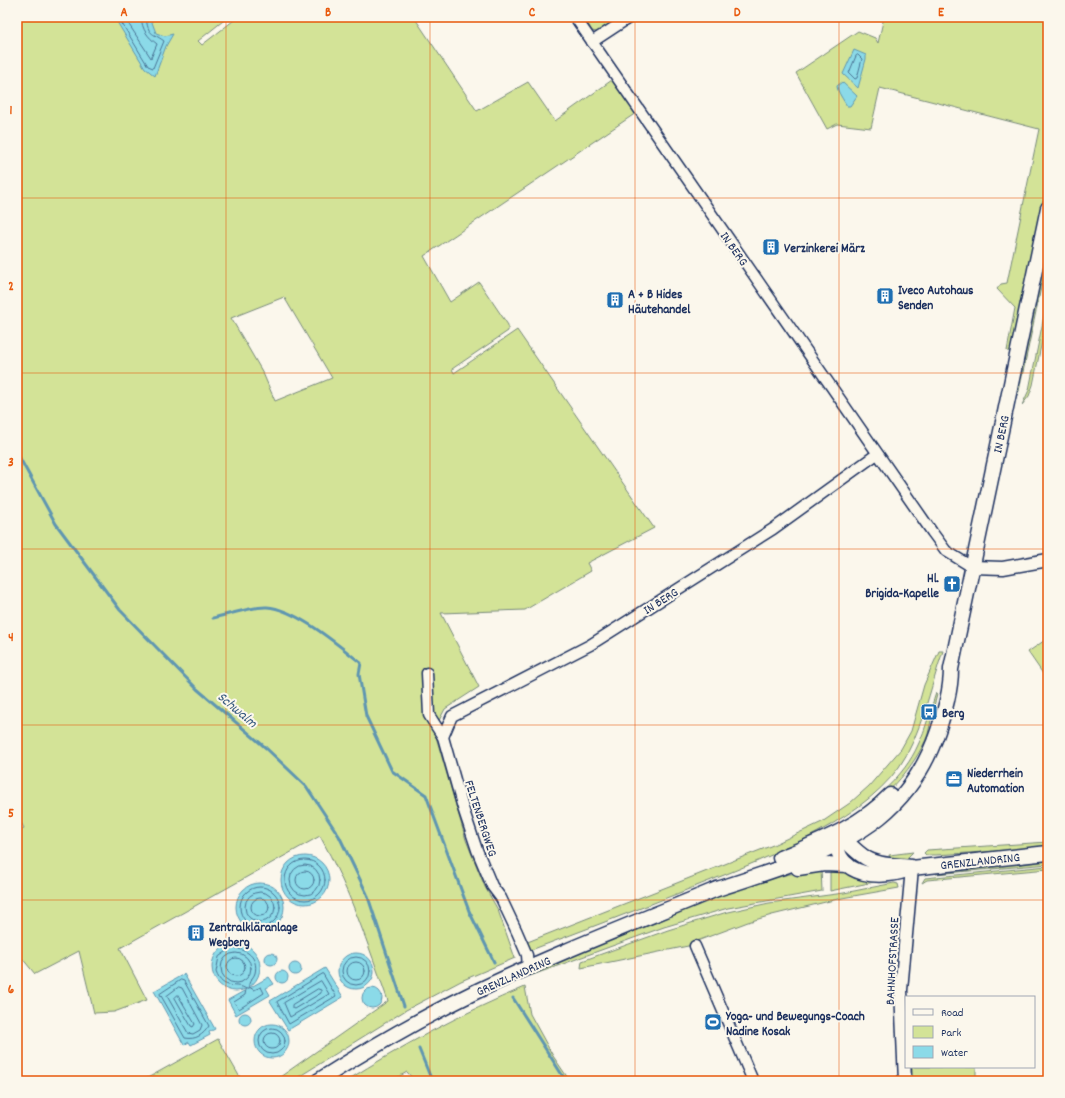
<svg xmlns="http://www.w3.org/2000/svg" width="1065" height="1098" viewBox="0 0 1065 1098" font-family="Dekko,sans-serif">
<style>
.green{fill:#d3e397;stroke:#77897a;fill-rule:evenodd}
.water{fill:#8bdae8;stroke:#5e96b1}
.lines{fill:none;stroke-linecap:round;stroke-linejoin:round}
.shore{stroke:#487395;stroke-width:1}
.stream{stroke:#5e96b1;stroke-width:3}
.minor-casing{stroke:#1b2f5e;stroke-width:13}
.tertiary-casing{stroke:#1b2f5e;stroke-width:15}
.secondary-casing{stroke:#1b2f5e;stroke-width:17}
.minor{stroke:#fbf7ec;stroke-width:10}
.tertiary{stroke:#fbf7ec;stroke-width:12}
.secondary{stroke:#fbf7ec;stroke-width:14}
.grid{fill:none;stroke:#e8590c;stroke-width:1;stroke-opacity:0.55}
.labels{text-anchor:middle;stroke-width:4;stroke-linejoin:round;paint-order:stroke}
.poi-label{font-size:13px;font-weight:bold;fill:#1b2f5e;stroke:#fbf7ec;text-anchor:start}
.street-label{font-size:13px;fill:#1b2f5e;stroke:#fbf7ec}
.water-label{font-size:14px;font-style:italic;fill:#375a80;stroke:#fbf7ec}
.neatline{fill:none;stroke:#e8590c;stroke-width:1.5}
.grid-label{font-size:13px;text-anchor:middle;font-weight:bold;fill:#e8590c}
</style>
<rect width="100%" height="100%" fill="#fbf7ec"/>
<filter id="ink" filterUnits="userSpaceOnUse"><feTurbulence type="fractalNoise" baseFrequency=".025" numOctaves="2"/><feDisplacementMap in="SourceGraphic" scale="8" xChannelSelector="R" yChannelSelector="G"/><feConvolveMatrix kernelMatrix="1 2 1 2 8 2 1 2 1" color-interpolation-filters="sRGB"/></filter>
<g filter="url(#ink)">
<g class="green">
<path d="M17,17H228L198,41L202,45L238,17H414L477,111L528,82L555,121L612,80L636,113L424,256L450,302L479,282L508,325V331L452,369L454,373L517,330L654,528L587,563L591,571L525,610L441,613L479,687L445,709L434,730L466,840L485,887L498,910L515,958L461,981L406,1010L292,1081H281L280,1077L388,1001C368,944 349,888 320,836L120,948L147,1000L114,1012L94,1013L79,951L35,974L17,952V832L24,828L17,815ZM284,297L332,378L275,401L263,373L231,318Z"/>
<path d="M584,17H624L600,33L592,31Z"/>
<path d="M884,17H1048V184L1012,352L1007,351L1015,308L997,289L1001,284L1007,283L1039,129L880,88L871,128L837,124L827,129L796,73L858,31L875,38L878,43Z"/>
<path d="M1048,231V255L1019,391L1014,401Z"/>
<path d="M1048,296V311L1033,385L1029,396L1022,405L1029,390Z"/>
<path d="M1048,638V650L1046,652L1048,656V681L1028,652Z"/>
<path d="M939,651H943C930,688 921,736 899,767C858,825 754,863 689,889C637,910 584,930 531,950L525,943L773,845L822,822L850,803L869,786L901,749L911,731L924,685Z"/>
<path d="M936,693L937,695C933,708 931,721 928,734C925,743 920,751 915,759C895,789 880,800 849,819C876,798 904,777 918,745C926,729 930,710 936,693Z"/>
<path d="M1048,842V848L935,855H926L924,853L927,850Z"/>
<path d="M913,852L906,859L890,860L889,855Z"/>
<path d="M1048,860V864L936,874L939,872Z"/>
<path d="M1048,866V869L927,880L922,883L925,878Z"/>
<path d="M821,869L822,891L728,908L664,927L530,976L531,972L712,897L772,877Z"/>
<path d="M830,871L844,872L884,880L830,891Z"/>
<path d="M894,883L898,884L899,888L842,898L772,915L748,922L697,941L693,945L581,968L582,961L668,930L724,913L769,903L844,893Z"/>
<path d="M525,987L530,1014L553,1056L570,1081H415L407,1072L391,1081H346C403,1045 462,1013 525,987Z"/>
<path d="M218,1039L242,1081H142Z"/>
<rect x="912" y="1067" width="64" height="14"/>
</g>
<g class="water">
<path d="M114,17H150L156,33L165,36L173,34L166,46L155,76L145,68Z"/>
<path d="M854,50L866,55V59L858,88L843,74Z"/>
<path d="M842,82L857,96L850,106H847C844,101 837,91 837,86Z"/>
<circle cx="305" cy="880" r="24"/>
<circle cx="260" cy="907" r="24"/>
<circle cx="236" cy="967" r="24"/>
<circle cx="271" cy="959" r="6"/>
<circle cx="356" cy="971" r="18"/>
<circle cx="295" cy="969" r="6"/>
<path d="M325,968L343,997L288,1030L270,1001Z"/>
<circle cx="282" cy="977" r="6"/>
<path d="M184,974L215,1029L209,1032L210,1035L191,1045L189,1042L184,1045L154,991Z"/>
<path d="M269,977L274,984L266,988L270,995L236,1015L228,1000Z"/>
<circle cx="372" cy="998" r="10"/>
<circle cx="245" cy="1019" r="6"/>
<circle cx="272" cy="1041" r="17"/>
</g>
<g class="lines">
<g class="shore">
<path d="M118,17L148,66L153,68L164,41C152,32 148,36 146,17"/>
<path d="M124,17L151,58L157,44C148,37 142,30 141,17"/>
<path d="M858,55L862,59L857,78L855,79L849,73L856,56Z"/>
<circle cx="305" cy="880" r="20"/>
<circle cx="305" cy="880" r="15"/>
<circle cx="305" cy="880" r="9"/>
<circle cx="260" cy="907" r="20"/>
<circle cx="260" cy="907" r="15"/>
<circle cx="260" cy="907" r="9"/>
<path d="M232,948C245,948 259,957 255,973C253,979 248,981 249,987L254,990L261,987L264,993L239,1009L234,1002L245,995L246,989C237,982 223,992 216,972L219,957Z"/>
<circle cx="236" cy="968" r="15"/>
<circle cx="356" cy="971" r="14"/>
<circle cx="236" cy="967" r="9"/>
<circle cx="356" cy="971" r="9"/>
<path d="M323,974L336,996L289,1024L277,1002Z"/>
<path d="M181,980L184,981L209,1026C203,1035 196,1040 185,1038L160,994Z"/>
<path d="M321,981L329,994L290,1017L284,1003Z"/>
<path d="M179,987L182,988L202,1025L200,1030L193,1034L188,1033L167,996Z"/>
<path d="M318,989L321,990V993L294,1009L292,1008V1005Z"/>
<path d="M178,995L195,1024L193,1027L191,1026L175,998Z"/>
<circle cx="272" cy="1041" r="13"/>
<circle cx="272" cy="1041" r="8"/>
</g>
<g class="stream">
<path d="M17,453L56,524L120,610L197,689L266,748L306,786L339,836L367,894L404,1006"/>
<path d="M213,618C227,615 254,606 267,607C296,609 338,645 361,663L359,674L366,716L392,771L426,795L469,911L494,962"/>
<path d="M513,998L566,1081"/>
<path d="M419,1049L432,1081"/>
</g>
<g class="minor-casing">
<g id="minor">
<path d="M575,17L932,532L946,551L972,567"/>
<path d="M592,42L630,17"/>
<path d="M427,673L429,715L443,737L463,808L477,850L492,886L501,898L517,932L527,955L528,968"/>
<path d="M443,737L452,716L590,645L773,529L877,454"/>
<path d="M695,946L753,1081"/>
</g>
</g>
<g class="tertiary-casing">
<g id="tertiary">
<path d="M972,567L1003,568L1048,560"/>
<path d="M905,1081L901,990L912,868"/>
</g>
</g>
<g class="secondary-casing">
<g id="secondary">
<path d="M840,836C848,842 854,850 863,856C876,866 895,865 911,867"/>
<path d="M836,838C836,879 884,880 912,868L1048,853"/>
<path d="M780,858C818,842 861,826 890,795"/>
<path d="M798,868L824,864L848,865"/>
<path d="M318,1081C368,1049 418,1020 471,994C551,955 635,923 717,889C740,882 763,874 786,866C859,839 912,808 938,731C945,710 951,690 951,669L1048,208"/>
</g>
</g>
<use href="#minor" class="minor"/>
<use href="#tertiary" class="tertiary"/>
<use href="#secondary" class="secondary"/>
</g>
</g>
<path class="grid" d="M226,17V1081M430,17V1081M635,17V1081M839,17V1081M17,198H1048M17,373H1048M17,549H1048M17,725H1048M17,900H1048"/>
<defs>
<g id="building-square" transform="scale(0.9)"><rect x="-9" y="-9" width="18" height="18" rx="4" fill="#1f6fb2" stroke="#fbf7ec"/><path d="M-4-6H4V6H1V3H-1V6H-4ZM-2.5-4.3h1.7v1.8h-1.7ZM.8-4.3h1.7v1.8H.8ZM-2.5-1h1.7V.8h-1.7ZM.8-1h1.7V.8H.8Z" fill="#fff"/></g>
<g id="church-square" transform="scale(0.9)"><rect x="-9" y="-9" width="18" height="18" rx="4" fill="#1f6fb2" stroke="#fbf7ec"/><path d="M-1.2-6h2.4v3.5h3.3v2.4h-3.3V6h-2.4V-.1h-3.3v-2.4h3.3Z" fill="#fff"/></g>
<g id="bus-square" transform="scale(0.9)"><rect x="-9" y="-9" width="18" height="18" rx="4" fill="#1f6fb2" stroke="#fbf7ec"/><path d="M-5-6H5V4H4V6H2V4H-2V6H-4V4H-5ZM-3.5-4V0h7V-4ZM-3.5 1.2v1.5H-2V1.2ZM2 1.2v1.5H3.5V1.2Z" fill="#fff"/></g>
<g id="office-square" transform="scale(0.9)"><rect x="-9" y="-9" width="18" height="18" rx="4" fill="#1f6fb2" stroke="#fbf7ec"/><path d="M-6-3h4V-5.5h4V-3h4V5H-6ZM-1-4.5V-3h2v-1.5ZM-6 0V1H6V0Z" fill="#fff"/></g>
<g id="stadium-square" transform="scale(0.9)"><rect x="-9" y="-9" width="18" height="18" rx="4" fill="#1f6fb2" stroke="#fbf7ec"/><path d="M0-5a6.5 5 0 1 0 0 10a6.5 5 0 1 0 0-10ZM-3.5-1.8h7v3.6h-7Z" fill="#fff"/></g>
</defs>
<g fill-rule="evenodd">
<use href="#building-square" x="771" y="247"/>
<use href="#building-square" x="885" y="296"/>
<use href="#building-square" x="615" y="300"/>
<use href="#church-square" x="952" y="584"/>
<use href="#bus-square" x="929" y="712"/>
<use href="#office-square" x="954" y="779"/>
<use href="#building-square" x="196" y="933"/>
<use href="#stadium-square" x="713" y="1022"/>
</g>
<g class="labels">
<g class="poi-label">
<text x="784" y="252">Verzinkerei März</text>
<text x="898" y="294">Iveco Autohaus<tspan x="898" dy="15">Senden</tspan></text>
<text x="628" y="298">A + B Hides<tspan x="628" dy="15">Häutehandel</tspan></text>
<text x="939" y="582" text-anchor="end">Hl.<tspan x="939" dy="15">Brigida-Kapelle</tspan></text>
<text x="942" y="717">Berg</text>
<text x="967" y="777">Niederrhein<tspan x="967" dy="15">Automation</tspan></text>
<text x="209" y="931">Zentralkläranlage<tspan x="209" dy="15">Wegberg</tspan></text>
<text x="726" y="1020">Yoga- und Bewegungs-Coach<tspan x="726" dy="15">Nadine Kosak</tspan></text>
</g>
<g class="street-label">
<text transform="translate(735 248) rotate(55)" y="5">IN BERG</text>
<text transform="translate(1000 434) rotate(-78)" y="5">IN BERG</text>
<text transform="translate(660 600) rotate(-32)" y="5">IN BERG</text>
<text transform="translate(482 818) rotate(72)" y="5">FELTENBERGWEG</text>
<text transform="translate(980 860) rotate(-6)" y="5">GRENZLANDRING</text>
<text transform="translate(891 961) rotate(-87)" y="5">BAHNHOFSTRASSE</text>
<text transform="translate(513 975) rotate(-24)" y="5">GRENZLANDRING</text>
</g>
<g class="water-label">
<text transform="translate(238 709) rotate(40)" y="5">Schwalm</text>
</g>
</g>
<rect width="1065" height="1098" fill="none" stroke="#fbf7ec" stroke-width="44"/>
<rect x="905" y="996" width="130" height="72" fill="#fbf7ec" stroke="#a1a7b3"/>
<rect x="913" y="1009" width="20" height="6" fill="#fbf7ec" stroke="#a1a7b3"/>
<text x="941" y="1016" font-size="12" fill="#1b2f5e">Road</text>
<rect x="913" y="1026" width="20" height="12" fill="#d3e397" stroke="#a1a7b3"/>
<text x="941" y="1036" font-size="12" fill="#1b2f5e">Park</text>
<rect x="913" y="1046" width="20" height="12" fill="#8bdae8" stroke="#a1a7b3"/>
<text x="941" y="1056" font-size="12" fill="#1b2f5e">Water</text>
<rect x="22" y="22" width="1021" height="1054" class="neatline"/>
<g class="grid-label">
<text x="124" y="16">A</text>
<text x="328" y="16">B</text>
<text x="532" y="16">C</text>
<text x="737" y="16">D</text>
<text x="941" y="16">E</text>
<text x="11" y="114">1</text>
<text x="11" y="290">2</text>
<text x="11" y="466">3</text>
<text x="11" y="641">4</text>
<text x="11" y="817">5</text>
<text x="11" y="993">6</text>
</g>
</svg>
